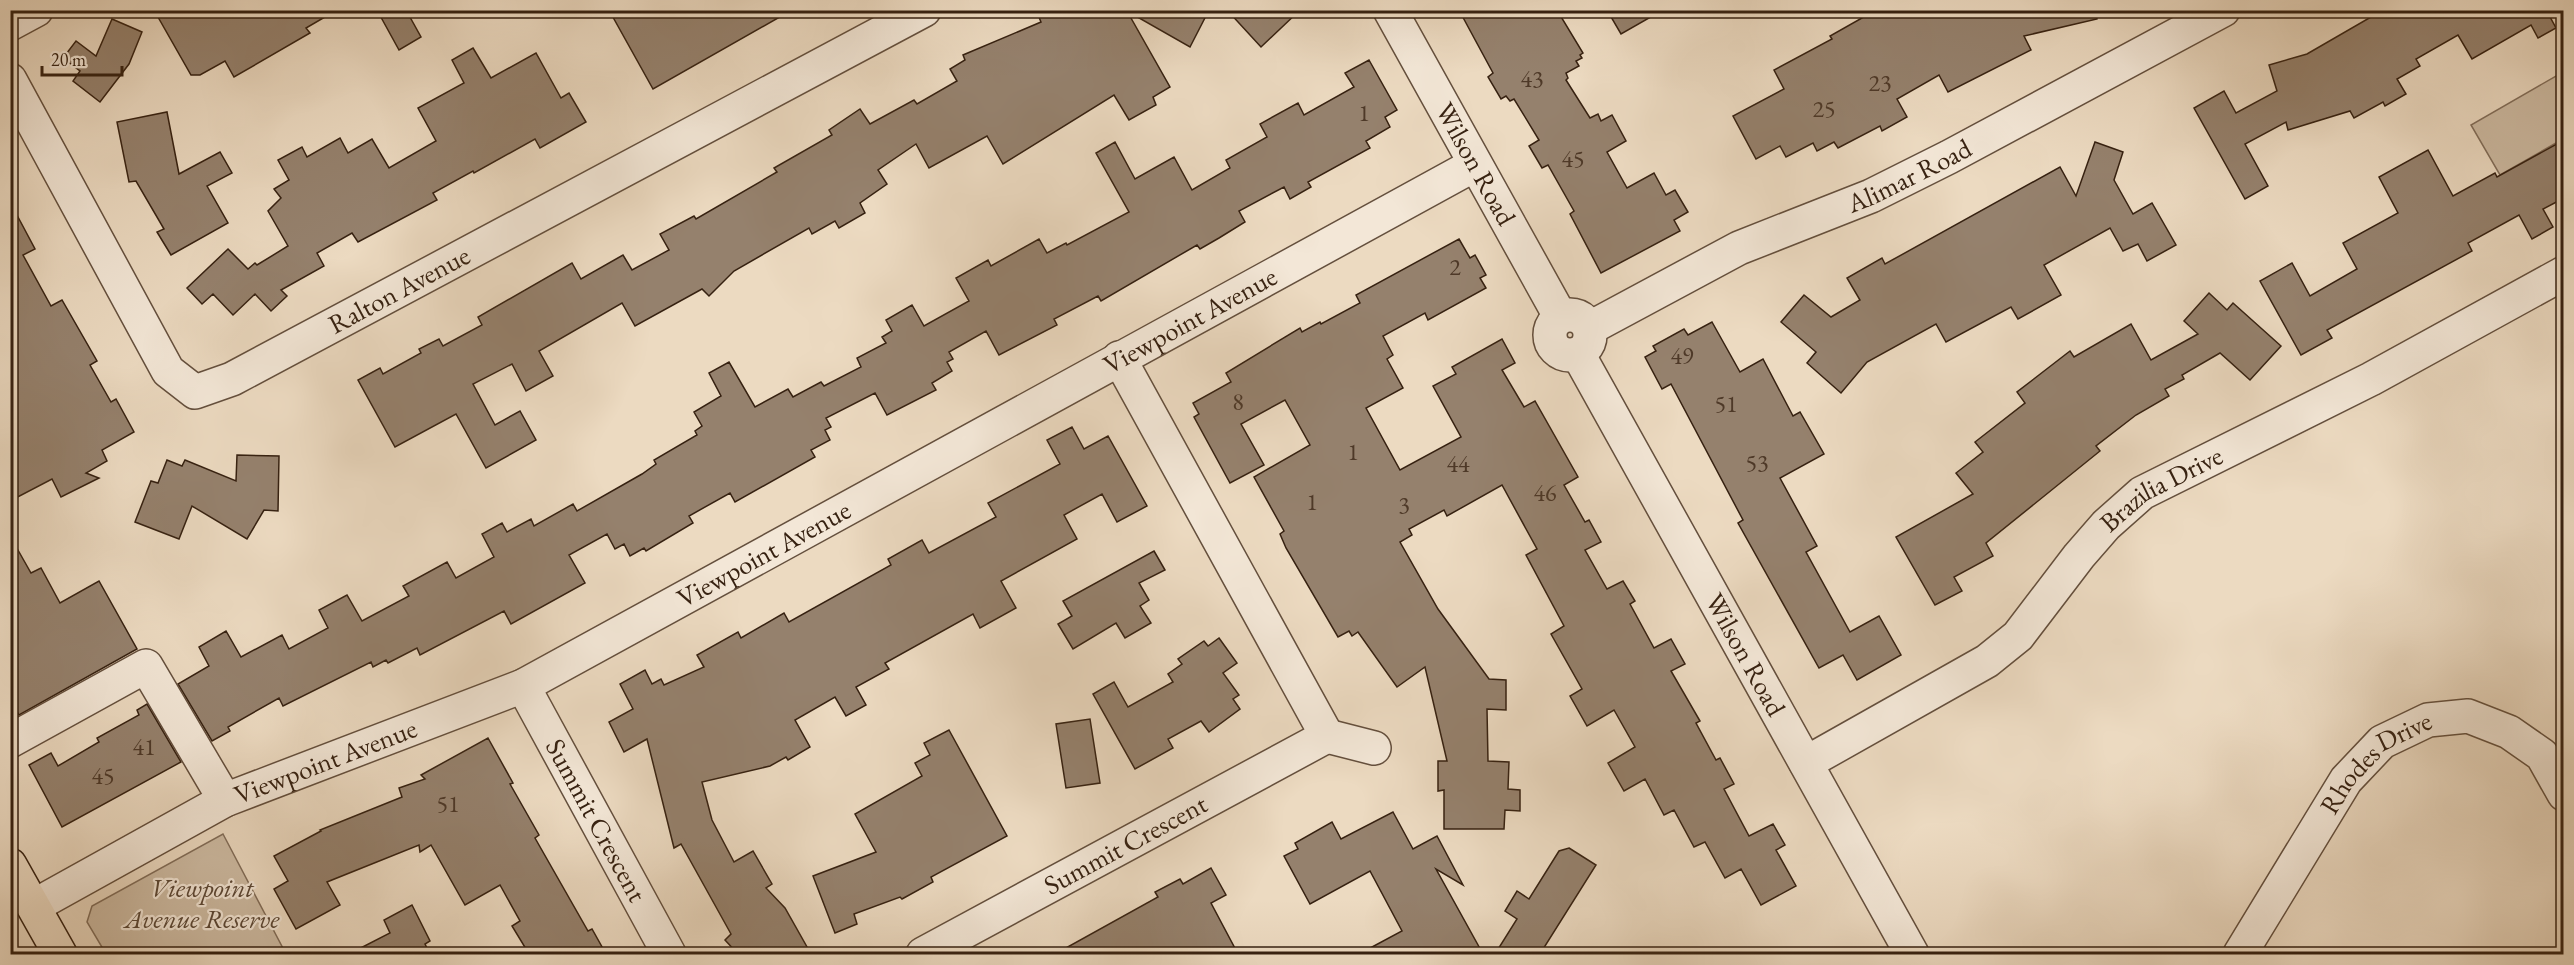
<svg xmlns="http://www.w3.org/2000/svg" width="2574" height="965" viewBox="0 0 2574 965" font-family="'EB Garamond',serif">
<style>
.green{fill:#cdbba3;stroke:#826e5a;stroke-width:1.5}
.building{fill:#95816d;stroke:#362111;stroke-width:1.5}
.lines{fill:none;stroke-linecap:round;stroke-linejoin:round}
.minor-casing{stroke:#644f3d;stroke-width:36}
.major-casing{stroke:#362111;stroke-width:36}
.minor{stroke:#f3e7d7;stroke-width:33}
.major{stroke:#ecdac1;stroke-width:33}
.labels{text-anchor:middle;stroke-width:4.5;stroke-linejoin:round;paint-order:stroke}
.number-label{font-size:24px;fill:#4e3928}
.street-label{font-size:27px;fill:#362111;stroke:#f3e7d7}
.park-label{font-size:27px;font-style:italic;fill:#5c4836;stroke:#f3e7d7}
</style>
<rect width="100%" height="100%" fill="#ecdac1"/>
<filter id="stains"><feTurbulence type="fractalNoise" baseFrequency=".00333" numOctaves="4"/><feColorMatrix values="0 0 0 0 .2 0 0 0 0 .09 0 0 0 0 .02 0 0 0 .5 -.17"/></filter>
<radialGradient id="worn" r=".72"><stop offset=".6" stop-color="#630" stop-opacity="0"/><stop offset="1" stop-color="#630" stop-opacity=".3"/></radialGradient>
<g class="green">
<path d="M2563,72V139L2500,175L2471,125Z"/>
<path d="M223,834L286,954H106L87,922L92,906Z"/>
</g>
<g class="building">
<path d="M154,10H337L306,28L310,33L234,77L225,61L200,75H191Z"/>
<path d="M377,10H406L421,37L399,50Z"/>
<path d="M609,10H792L653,89Z"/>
<path d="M1036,10H1209L1190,47L1127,11L1170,87L1153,97L1156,105L1129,120L1114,95L1003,164L987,136L929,168L916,144L878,170L887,184L860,203L865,213L839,228L835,221L812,234L809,228L734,271L709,296L702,289L635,326L622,303L539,351L553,376L526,391L512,364L473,384L495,425L520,411L536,440L486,468L456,414L395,447L358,380L380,368L383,374L421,353L419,349L439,339L443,346L482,325L478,317L572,263L581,279L623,255L632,270L669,250L660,234L694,216L696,219L777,172L774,168L832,135L829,130L860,109L870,124L914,100L917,104L957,81L950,69L965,60L963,55L1041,22Z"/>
<path d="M1227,10H1300L1261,47Z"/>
<path d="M1459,10H1557L1583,53L1580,55L1582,58L1576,61L1579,66L1566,73L1568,78L1566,80L1590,118L1598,114L1601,121L1612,115L1626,141L1607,152L1627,188L1654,173L1666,195L1675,190L1688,212L1674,220L1680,231L1601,273L1570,214L1574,211L1548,165L1542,168L1529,146L1539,140L1514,99L1510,101L1506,96L1501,99L1488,77L1493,73Z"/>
<path d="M1607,10H1663L1621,34Z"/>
<path d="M1876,10H2096L2097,19L2024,36L2031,50L1948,92L1939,75L1897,99L1907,117L1882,131L1880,126L1838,148L1834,142L1817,151L1813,143L1786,157L1780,146L1756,159L1733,116L1784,89L1774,70L1832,39L1830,36Z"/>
<path d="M2383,10H2557L2549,15L2556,28L2538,38L2531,25L2472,59L2458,35L2416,59L2420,66L2397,79L2406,94L2385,106L2383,102L2354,118L2350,111L2288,130L2286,122L2245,144L2268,186L2245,199L2194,108L2224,91L2236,113L2277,91L2269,65L2307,54Z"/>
<path d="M112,19L142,32L129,64L100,102L73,81L80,71L63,58L76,41L96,56Z"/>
<path d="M473,48L491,78L536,53L561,98L569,93L586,122L540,148L535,139L474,173L473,171L433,193L437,200L358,242L352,233L317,253L324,266L281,290L287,296L271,311L255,294L233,315L213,294L202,304L187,288L228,249L248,269L255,263L257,265L288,246L268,211L281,198L274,189L289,180L278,160L302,147L307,157L340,138L348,153L372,139L389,168L436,141L418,108L464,83L452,60Z"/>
<path d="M1369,60L1397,110L1385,117L1390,127L1366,141L1370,148L1308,182L1311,187L1290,199L1284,187L1239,211L1245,222L1219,238L1200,249L1197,245L1101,301L1098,296L1054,319L1057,325L999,355L986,331L949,352L953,359L947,362L952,371L932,383L936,390L887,415L875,393L826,418L831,427L825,430L830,440L811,450L815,457L735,502L730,493L689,516L693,523L646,551L644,548L630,556L624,544L615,549L607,534L569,555L585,583L511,624L504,611L420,655L417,648L388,663L386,660L373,667L371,662L283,706L279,698L228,727L230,731L212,741L178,684L209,666L199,647L226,631L241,657L282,635L289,649L328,628L319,610L347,595L362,621L409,596L403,586L447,562L456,578L494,557L482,534L502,523L507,532L531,519L534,526L573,504L577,511L642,474L656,464L654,460L697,435L695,431L702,426L694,412L721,396L709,373L729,362L755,407L788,389L793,397L821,382L824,386L861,367L857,358L886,343L882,337L892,331L886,320L912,305L924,326L969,301L956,278L988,260L991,266L1039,239L1047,253L1066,243L1067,245L1129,212L1096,153L1115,142L1135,179L1174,157L1192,190L1230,168L1226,160L1267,137L1260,124L1298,103L1304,115L1354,87L1345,73Z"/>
<path d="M167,112L179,174L220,152L232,173L207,186L228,223L171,255L157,232L164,229L136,181L129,182L117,122Z"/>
<path d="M2564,140V198L2543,209L2553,227L2532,239L2519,215L2468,243L2472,251L2327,330L2332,338L2301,355L2260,281L2292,263L2310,296L2357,269L2343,243L2398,213L2379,177L2428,150L2453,196L2495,173L2497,177Z"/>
<path d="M2095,142L2123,152L2114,180L2133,214L2152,203L2176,245L2147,261L2138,244L2123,251L2110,228L2044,265L2061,295L2018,319L2011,307L1946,342L1936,324L1867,362L1841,393L1807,363L1816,352L1781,322L1804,295L1831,317L1860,300L1847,278L1882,258L1885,264L2060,167L2076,196Z"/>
<path d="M10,202L35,249L23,255L51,306L62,300L97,361L90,365L111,402L116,399L134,432L102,450L107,461L86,473L99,478L61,497L52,479L10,501Z"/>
<path d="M1459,239L1470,258L1475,255L1486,275L1480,278L1486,288L1428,320L1425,313L1383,336L1393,355L1387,359L1403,388L1366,408L1400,470L1461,437L1433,386L1456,374L1452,367L1502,339L1515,363L1502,370L1524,407L1535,401L1578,477L1564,485L1585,522L1589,520L1601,542L1585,550L1607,589L1623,581L1635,601L1630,604L1654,648L1671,639L1685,664L1671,671L1700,721L1696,723L1716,760L1720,758L1734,784L1724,789L1749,836L1773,824L1785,845L1776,850L1796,886L1761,905L1741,869L1725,878L1705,842L1694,847L1674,810L1664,815L1645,779L1624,791L1608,763L1635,747L1614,710L1587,726L1570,696L1582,689L1551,634L1564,626L1526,555L1537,549L1502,485L1447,516L1444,510L1409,529L1412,535L1400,542L1438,609L1489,679L1506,680V710L1487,709L1488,761L1509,762L1508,789L1520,790V811L1505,810L1504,829H1444V790L1438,791V761H1447L1425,667L1397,687L1358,632L1352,636L1349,631L1338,637L1286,548L1280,534L1284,531L1254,477L1310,445L1285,400L1241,424L1264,465L1230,483L1194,417L1199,414L1193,403L1231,382L1226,373L1300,328L1302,332L1320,322L1321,324L1360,303L1356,295Z"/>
<path d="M2209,293L2227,310L2233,303L2281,346L2250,380L2220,353L2182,375L2184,379L2165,389L2169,396L2136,415L2096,446L2100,451L1986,543L1993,556L1954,577L1962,591L1935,605L1896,537L1973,494L1956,473L1983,452L1975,442L2025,403L2017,392L2070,351L2074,357L2131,324L2151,360L2198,334L2184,321Z"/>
<path d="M1712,322L1740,372L1763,359L1793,416L1800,412L1824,454L1780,478L1817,546L1806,552L1850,632L1879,616L1901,655L1857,680L1843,655L1819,668L1738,523L1743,520L1671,384L1662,389L1645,357L1656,351L1653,346L1684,329L1688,335Z"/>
<path d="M1072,427L1084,449L1108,436L1147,506L1117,522L1102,494L1064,515L1077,539L1001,581L1016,608L980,628L973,614L885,663L889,669L856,687L866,705L846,716L835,697L795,720L810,747L788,760L786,757L770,766L702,782L712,820L734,862L753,851L772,884L766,888L785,908L811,954H738L725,940L731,934L681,844L674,848L647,739L624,752L609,722L633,709L620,684L645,670L652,684L661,679L664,685L704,667L697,655L738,632L741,638L784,613L789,622L891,565L888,559L922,540L929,553L996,517L988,503L1060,464L1047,440Z"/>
<path d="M237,455L279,456L278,511L264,510L247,539L192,506L179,539L135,522L151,481L158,483L167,460L182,466L185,460L236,481Z"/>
<path d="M10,536L31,573L41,568L60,603L99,581L137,649L19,715L10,699Z"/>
<path d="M1154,551L1165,570L1139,583L1149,600L1140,606L1151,623L1125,638L1116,623L1073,649L1058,624L1072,616L1063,601Z"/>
<path d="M1219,638L1237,663L1223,673L1239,695L1233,699L1240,709L1209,732L1201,721L1168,739L1173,748L1135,769L1093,694L1114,682L1128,707L1173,682L1168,674L1182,664L1178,659L1204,641L1208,646Z"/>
<path d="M147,704L181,762L62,827L29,765L51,753L58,766L99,742L97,738L139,715L137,710Z"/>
<path d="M1090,719L1100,783L1066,788L1056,724Z"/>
<path d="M949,730L1007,836L931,877L933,882L902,899L900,897L854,914L857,924L835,933L813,876L876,852L855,814L922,776L915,763L930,755L924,743Z"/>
<path d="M488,738L513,783L510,784L539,835L535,838L588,931L592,929L606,954H529L512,926L520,921L500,885L465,905L431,845L420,852L419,845L327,882L340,905L296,929L274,889L288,881L274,856L321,831L320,830L402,797L399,788L425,779L421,775Z"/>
<path d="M1393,812L1413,849L1437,836L1463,885L1436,869L1483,954H1359L1402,931L1370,871L1310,904L1284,856L1298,849L1295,843L1332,822L1341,839Z"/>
<path d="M1569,848L1596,865L1540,954H1495L1517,919L1505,911L1517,891L1529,899L1559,851Z"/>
<path d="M1211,868L1226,895L1211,903L1238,954H1055L1158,897L1155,892L1180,879L1183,884Z"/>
<path d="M412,905L430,941L425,944L430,954H349L390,933L384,920Z"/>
</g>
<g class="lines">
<g class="minor-casing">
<g id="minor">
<path id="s1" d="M1390,10L1560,316"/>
<path d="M10,24L36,10"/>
<path id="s2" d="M10,80L168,371L195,392L232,379L924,10"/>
<circle cx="1570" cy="335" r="20"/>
<path id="s3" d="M1590,328L1739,248L1871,196L1949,157L2223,10"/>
<path id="s4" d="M1578,354L1912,954"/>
<path id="s5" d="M523,686L669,954"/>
<path d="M1327,736L1374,748"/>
<path d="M10,741L146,666L225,800"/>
<path id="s6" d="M1806,763L1987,661L2018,636L2079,556L2106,525L2142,493L2371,379L2564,273"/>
<path id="s7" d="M34,906L225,800L523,686L1474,165"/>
<path id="s8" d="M923,954L1327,736L1119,358"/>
<path id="s9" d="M2240,954L2346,780L2382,742L2428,720L2468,716L2509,732L2542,755L2564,794"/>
</g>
</g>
<g class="major-casing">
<path id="major" d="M10,865L60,954"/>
</g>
<use href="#minor" class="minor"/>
<use href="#major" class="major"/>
</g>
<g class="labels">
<g class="number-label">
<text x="1532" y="87">43</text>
<text x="1880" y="91">23</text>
<text x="1824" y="117">25</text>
<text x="1364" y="121">1</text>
<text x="1573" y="167">45</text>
<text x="1455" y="275">2</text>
<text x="1682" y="364">49</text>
<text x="1238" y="410">8</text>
<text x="1726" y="412">51</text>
<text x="1353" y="460">1</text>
<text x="1757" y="471">53</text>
<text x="1458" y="472">44</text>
<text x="1545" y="501">46</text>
<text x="1312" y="510">1</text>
<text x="1404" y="513">3</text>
<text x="144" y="755">41</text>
<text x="103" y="784">45</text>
<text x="448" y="812">51</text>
</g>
<g class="street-label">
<text dy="9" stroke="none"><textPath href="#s1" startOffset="176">Wilson Road</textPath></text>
<text dy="9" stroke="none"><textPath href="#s3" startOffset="354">Alimar Road</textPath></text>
<text dy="9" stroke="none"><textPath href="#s2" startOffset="594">Ralton Avenue</textPath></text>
<text dy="9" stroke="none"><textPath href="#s7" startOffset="1298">Viewpoint Avenue</textPath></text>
<text dy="9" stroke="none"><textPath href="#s6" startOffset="456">Brazilia Drive</textPath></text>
<text dy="9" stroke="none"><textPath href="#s7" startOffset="812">Viewpoint Avenue</textPath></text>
<text dy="9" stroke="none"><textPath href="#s4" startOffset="344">Wilson Road</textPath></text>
<text dy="9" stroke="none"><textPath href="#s7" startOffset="326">Viewpoint Avenue</textPath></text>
<text dy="9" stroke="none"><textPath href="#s9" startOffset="238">Rhodes Drive</textPath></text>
<text dy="9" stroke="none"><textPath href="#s5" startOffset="153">Summit Crescent</textPath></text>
<text dy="9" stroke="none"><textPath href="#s8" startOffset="230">Summit Crescent</textPath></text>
</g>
<g class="park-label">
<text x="202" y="897">Viewpoint<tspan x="202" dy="31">Avenue Reserve</tspan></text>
</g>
</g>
<rect width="2574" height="965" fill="none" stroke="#ecdac1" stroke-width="36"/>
<rect x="12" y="12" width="2550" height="941" fill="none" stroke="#362111" stroke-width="3"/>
<rect x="18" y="18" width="2538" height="929" fill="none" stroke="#362111" stroke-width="1.5"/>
<path d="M42 66v9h80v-9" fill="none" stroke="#362111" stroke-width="3"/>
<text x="51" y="66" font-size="18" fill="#362111" stroke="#f3e7d7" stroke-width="4.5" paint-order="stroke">20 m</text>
<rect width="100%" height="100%" filter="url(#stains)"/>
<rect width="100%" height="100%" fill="url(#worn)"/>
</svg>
